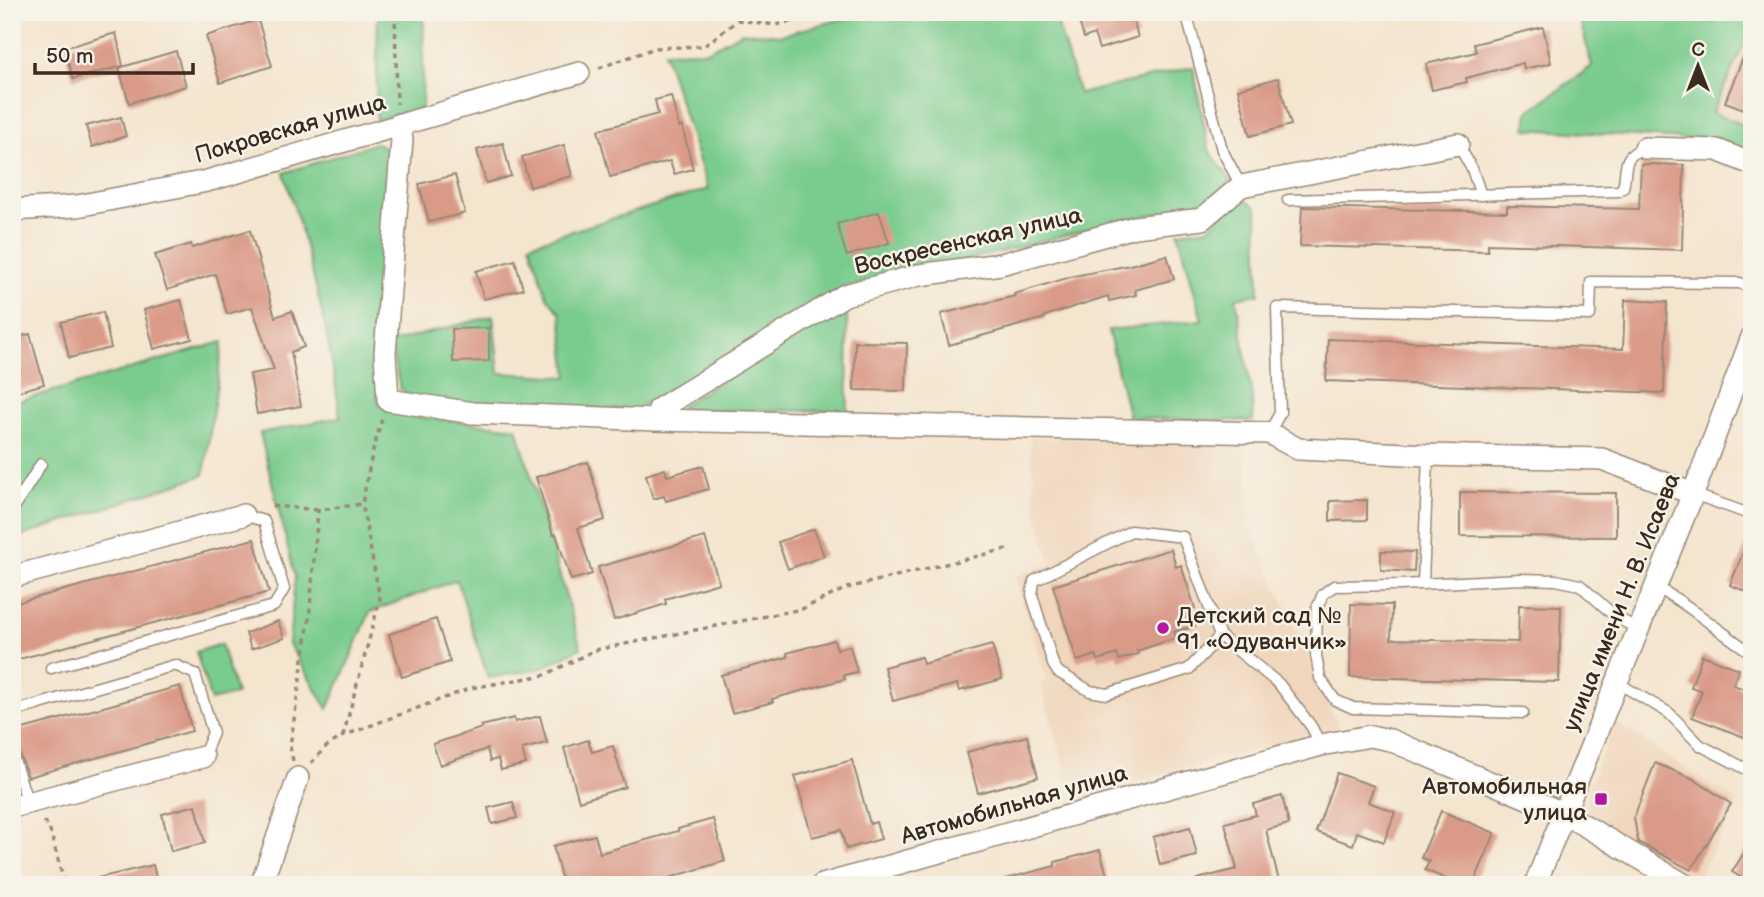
<svg xmlns="http://www.w3.org/2000/svg" width="1764" height="897" viewBox="0 0 1764 897" font-family="'Balsamiq Sans',sans-serif">
<style>
.built{fill:#f0d6bc}
.green{fill:#7acc8e;stroke:#5a7b56;stroke-width:2}
.building{fill:#da9a88}
.lines{fill:none;stroke-linecap:round;stroke-linejoin:round}
.lane-casing{stroke:#988876;stroke-width:13}
.street-casing{stroke:#988876;stroke-width:24}
.path{stroke:#988876;stroke-width:3.5;stroke-dasharray:5 5;stroke-linecap:butt}
.lane{stroke:#fff;stroke-width:10}
.street{stroke:#fff;stroke-width:21}
.poi-dot{fill:#b5179e;stroke:#f7f3e8;stroke-width:2.5}
.labels{text-anchor:middle;stroke-width:5;stroke-linejoin:round;paint-order:stroke}
.street-label{font-size:23px;fill:#3b2a1e;stroke:#f7f3e8}
.poi-label{font-size:23px;fill:#3b2a1e;stroke:#f7f3e8;text-anchor:start}
</style>
<rect width="100%" height="100%" fill="#f7f3e8"/>
<filter id="ink" filterUnits="userSpaceOnUse"><feTurbulence type="fractalNoise" baseFrequency=".0143" numOctaves="2"/><feDisplacementMap in="SourceGraphic" scale="14" xChannelSelector="R" yChannelSelector="G"/><feConvolveMatrix kernelMatrix="1 2 1 2 8 2 1 2 1" color-interpolation-filters="sRGB"/></filter>
<filter id="wash" filterUnits="userSpaceOnUse"><feTurbulence type="fractalNoise" baseFrequency=".00686" numOctaves="4" result="noise"/><feDisplacementMap in="SourceGraphic" scale="28" xChannelSelector="R" yChannelSelector="G"/><feGaussianBlur stdDeviation="1.57" result="paint"/><feColorMatrix in="noise" values="0 0 0 0 0 0 0 0 0 0 0 0 0 0 0 0 0 1.4 0 .05"/><feComposite in="paint" operator="in"/></filter>
<g filter="url(#wash)">
<rect width="100%" height="100%" fill="#f4e5cf"/>
<g class="built">
<path d="M1752,28V128L1712,113Z"/>
<path d="M1030,437L1245,445L1250,525L1338,727L1074,799L1040,684L1047,681L1015,575L1051,564L1036,513Z"/>
<path d="M1615,722L1738,802L1696,881L1590,821L1586,805L1587,790Z"/>
</g>
<g class="green">
<path d="M378,12H424L422,108L376,120Z"/>
<path d="M870,12H1054L1079,94L1193,67L1209,150L1232,182L1199,207L1131,218L1000,252L843,288L635,410L469,404L411,396L400,389L393,356V342L493,316L499,373L568,377L561,314L547,297L530,244L708,189L664,52L707,51L742,32L781,35Z"/>
<path d="M1578,12H1752V28L1712,113L1752,128V154L1716,141L1526,129L1528,112L1592,66Z"/>
<path d="M376,143L392,150L378,402L399,415L517,428L581,648L542,668L488,678L457,580L370,612L328,709L289,644L295,577L260,433L340,417C330,333 309,254 284,173Z"/>
<path d="M1241,197L1257,208L1259,294L1236,298L1252,396L1253,421L1129,418L1108,330L1202,320L1178,232L1208,228Z"/>
<path d="M847,308L848,411L685,410L680,406L828,316Z"/>
<path d="M223,342L204,475L12,539V403Z"/>
<path d="M221,644L236,694L211,701L196,652Z"/>
</g>
<g id="blocks">
<g class="building">
<path d="M1076,12H1131L1138,37L1099,49L1094,34L1084,38Z"/>
<path d="M258,20L272,66L220,83L206,36Z"/>
<path d="M1543,27L1551,63L1524,69L1523,63L1466,78L1467,82L1432,90L1426,64L1476,52L1474,44Z"/>
<path d="M116,33L123,66L73,79L64,48Z"/>
<path d="M1751,38H1752V112L1725,102Z"/>
<path d="M176,51L186,86L129,103L119,68Z"/>
<path d="M1278,78L1291,125L1250,136L1238,89Z"/>
<path d="M671,96L679,127L682,126L693,169L674,174L670,161L610,177L598,130L658,114L655,100Z"/>
<path d="M121,117L126,136L92,147L86,126Z"/>
<path d="M503,143L511,176L486,183L477,150Z"/>
<path d="M564,145L572,176L530,187L522,157Z"/>
<path d="M1641,164L1684,165L1682,250L1488,244V251L1300,246L1302,207L1507,212V206L1639,209Z"/>
<path d="M455,175L465,213L429,222L419,184Z"/>
<path d="M879,212L889,243L847,256L837,224Z"/>
<path d="M250,230L275,317L292,311L304,347L291,352L301,406L257,414L250,374L274,370L252,307L227,314L215,274L167,290L155,255L191,244L192,248Z"/>
<path d="M1167,255L1174,279L1135,290L1136,295L1109,301L1108,296L1045,316V318L949,345L941,314L1015,296L1014,294L1074,276L1130,265Z"/>
<path d="M515,260L523,289L484,299L476,271Z"/>
<path d="M181,300L192,339L154,349L144,310Z"/>
<path d="M1625,300L1667,302L1664,393L1326,381L1328,339L1623,349Z"/>
<path d="M103,312L111,348L69,358L61,322Z"/>
<path d="M489,328V361L453,362L452,329Z"/>
<path d="M30,334L44,384L12,393V339Z"/>
<path d="M855,342L907,343L906,391L854,390Z"/>
<path d="M588,462L605,520L578,528L592,574L571,580L556,534L553,535L536,477Z"/>
<path d="M703,466L709,489L666,501L664,496L653,499L646,475L665,469L667,476Z"/>
<path d="M1460,492L1616,493V537L1460,536Z"/>
<path d="M1367,500V520L1330,521V501Z"/>
<path d="M814,529L824,556L788,569L778,542Z"/>
<path d="M1751,533H1752V594L1730,585Z"/>
<path d="M705,537L719,583L665,599L666,604L614,620L598,567Z"/>
<path d="M254,539L269,592L12,661V604Z"/>
<path d="M1171,549L1176,567L1181,565L1195,608L1190,609L1195,626L1174,632L1176,638L1137,651L1138,654L1119,660L1117,654L1098,660L1096,655L1077,661L1053,586Z"/>
<path d="M1381,551L1415,552L1414,572L1381,570Z"/>
<path d="M1351,604L1392,605L1391,639L1518,642L1519,605L1561,606L1559,682L1350,677Z"/>
<path d="M436,619L450,662L402,677L389,634Z"/>
<path d="M278,621L284,638L251,649L246,633Z"/>
<path d="M834,640L837,649L850,646L857,672L844,675L845,679L772,699L773,702L732,713L721,675L788,657L787,653Z"/>
<path d="M992,645L1002,679L959,691L957,684L893,701L884,667L921,657L923,664Z"/>
<path d="M1702,655L1739,669L1733,685L1752,692V740L1692,717L1702,691L1691,687Z"/>
<path d="M180,686L192,731L28,777L12,732Z"/>
<path d="M540,716L547,743L522,749L526,764L501,770L498,759L490,761L487,749L440,765L433,744L482,728L481,726L514,718L515,722Z"/>
<path d="M1027,736L1038,777L978,793L967,752Z"/>
<path d="M588,740L592,752L613,746L625,787L579,801L564,748Z"/>
<path d="M852,760L870,824L876,822L881,839L846,849L841,830L812,837L795,776Z"/>
<path d="M1655,763L1692,778L1731,804L1691,870L1638,842L1634,817Z"/>
<path d="M1337,773L1374,786L1368,802L1395,812L1384,842L1357,832L1353,845L1316,832Z"/>
<path d="M1282,796L1289,824L1266,830L1280,885H1198L1197,879L1237,869L1225,823L1256,815L1253,804Z"/>
<path d="M513,802L517,818L492,824L488,808Z"/>
<path d="M196,805L205,843L171,851L162,814Z"/>
<path d="M1441,811L1495,833L1473,885H1460L1425,870L1429,861L1421,858Z"/>
<path d="M713,819L725,861L646,885H563L553,846L595,835L600,853L678,831V829Z"/>
<path d="M1190,827L1197,856L1160,865L1153,837Z"/>
<path d="M1752,840V884L1732,872Z"/>
<path d="M1100,850L1109,882L1099,885H1006L1005,879L1055,866V862Z"/>
<path d="M153,865L158,885H99L98,878Z"/>
</g>
</g>
</g>
<g filter="url(#ink)">
<use href="#blocks" fill-opacity="0" stroke="#988876" stroke-width="2"/>
<g class="lines">
<g class="lane-casing">
<g id="lane">
<path d="M1186,12L1222,150L1241,186"/>
<path d="M1458,144L1472,169L1481,195"/>
<path d="M1288,200L1618,191L1623,188C1628,168 1620,156 1645,148"/>
<path d="M1269,433L1280,413L1277,308L1590,315L1591,282L1740,283L1752,289"/>
<path d="M1693,494L1752,515"/>
<path d="M12,511L41,464"/>
<path d="M1423,583L1428,455"/>
<path d="M1655,587C1687,602 1720,633 1752,653"/>
<path d="M1220,636L1189,669L1107,694L1090,691L1058,672L1053,664L1032,595L1034,581L1131,531L1183,537L1220,636L1279,684L1311,726L1321,745"/>
<path d="M51,668L274,606L284,589L264,521L243,515"/>
<path d="M1618,683L1669,713L1700,745L1752,772"/>
<path d="M12,712L175,665L195,674L213,733L203,757"/>
<path d="M1523,713L1353,708L1335,700L1320,678L1316,655L1317,608L1323,594L1334,586L1400,585L1520,579L1556,580L1580,585L1617,618L1639,629"/>
<path d="M12,754L28,803"/>
</g>
</g>
<g class="street-casing">
<g id="street">
<path d="M399,124L402,140L385,353L388,400L473,413L656,420L659,409L845,295L919,275L1001,264L1135,227L1202,219L1241,186L1458,144"/>
<path d="M1645,148L1717,150L1752,164"/>
<path d="M12,210L77,206L207,181L579,73"/>
<path d="M656,420L1269,433L1298,449L1428,455L1602,459L1693,494"/>
<path d="M12,577L243,515"/>
<path d="M12,807L203,757"/>
<path d="M261,885L298,778"/>
<path d="M822,885L1321,745L1370,736L1390,740L1565,814L1685,885"/>
<path d="M1535,885L1693,494L1752,337"/>
</g>
</g>
<g class="path">
<path d="M395,12L397,104"/>
<path d="M599,68L655,48L704,46L738,20L776,25L828,12"/>
<path d="M272,506L318,510"/>
<path d="M343,736L380,599L362,504"/>
<path d="M293,761L290,746L309,620L318,510L362,504L372,454L382,419"/>
<path d="M311,763L326,747L343,736L471,688L545,675L595,650L802,609L847,588L1011,548"/>
<path d="M44,821L49,827L65,885"/>
</g>
<use href="#lane" class="lane"/>
<use href="#street" class="street"/>
</g>
</g>
<g class="poi-dot">
<circle cx="1163" cy="628" r="7"/>
<rect x="1594" y="792" width="14" height="14" rx="3.5"/>
</g>
<g class="labels">
<g class="street-label">
<text transform="translate(290 128) rotate(-16)" y="8">Покровская улица</text>
<text transform="translate(968 240) rotate(-13)" y="8">Воскресенская улица</text>
<text transform="translate(1621 602) rotate(-68)" y="8">улица имени Н. В. Исаева</text>
<text transform="translate(1014 804) rotate(-16)" y="8">Автомобильная улица</text>
</g>
<g class="poi-label">
<text x="1177" y="623">Детский сад №<tspan x="1177" dy="26">91 «Одуванчик»</tspan></text>
<text x="1587" y="794" text-anchor="end">Автомобильная<tspan x="1587" dy="26">улица</tspan></text>
</g>
</g>
<rect width="1764" height="897" fill="none" stroke="#f7f3e8" stroke-width="42"/>
<g transform="translate(1698 66)" stroke="#f7f3e8" stroke-width="5" paint-order="stroke">
<path d="M0-5L12 26L0 18L-12 26Z" fill="#3b2a1e"/>
<text y="-10" font-size="19" font-weight="bold" text-anchor="middle" fill="#3b2a1e">С</text>
</g>
<path d="M35 63v10h158v-10" fill="none" stroke="#3b2a1e" stroke-width="3.5"/>
<text x="46" y="63" font-size="21" fill="#3b2a1e" stroke="#f7f3e8" stroke-width="5" paint-order="stroke">50 m</text>
</svg>
